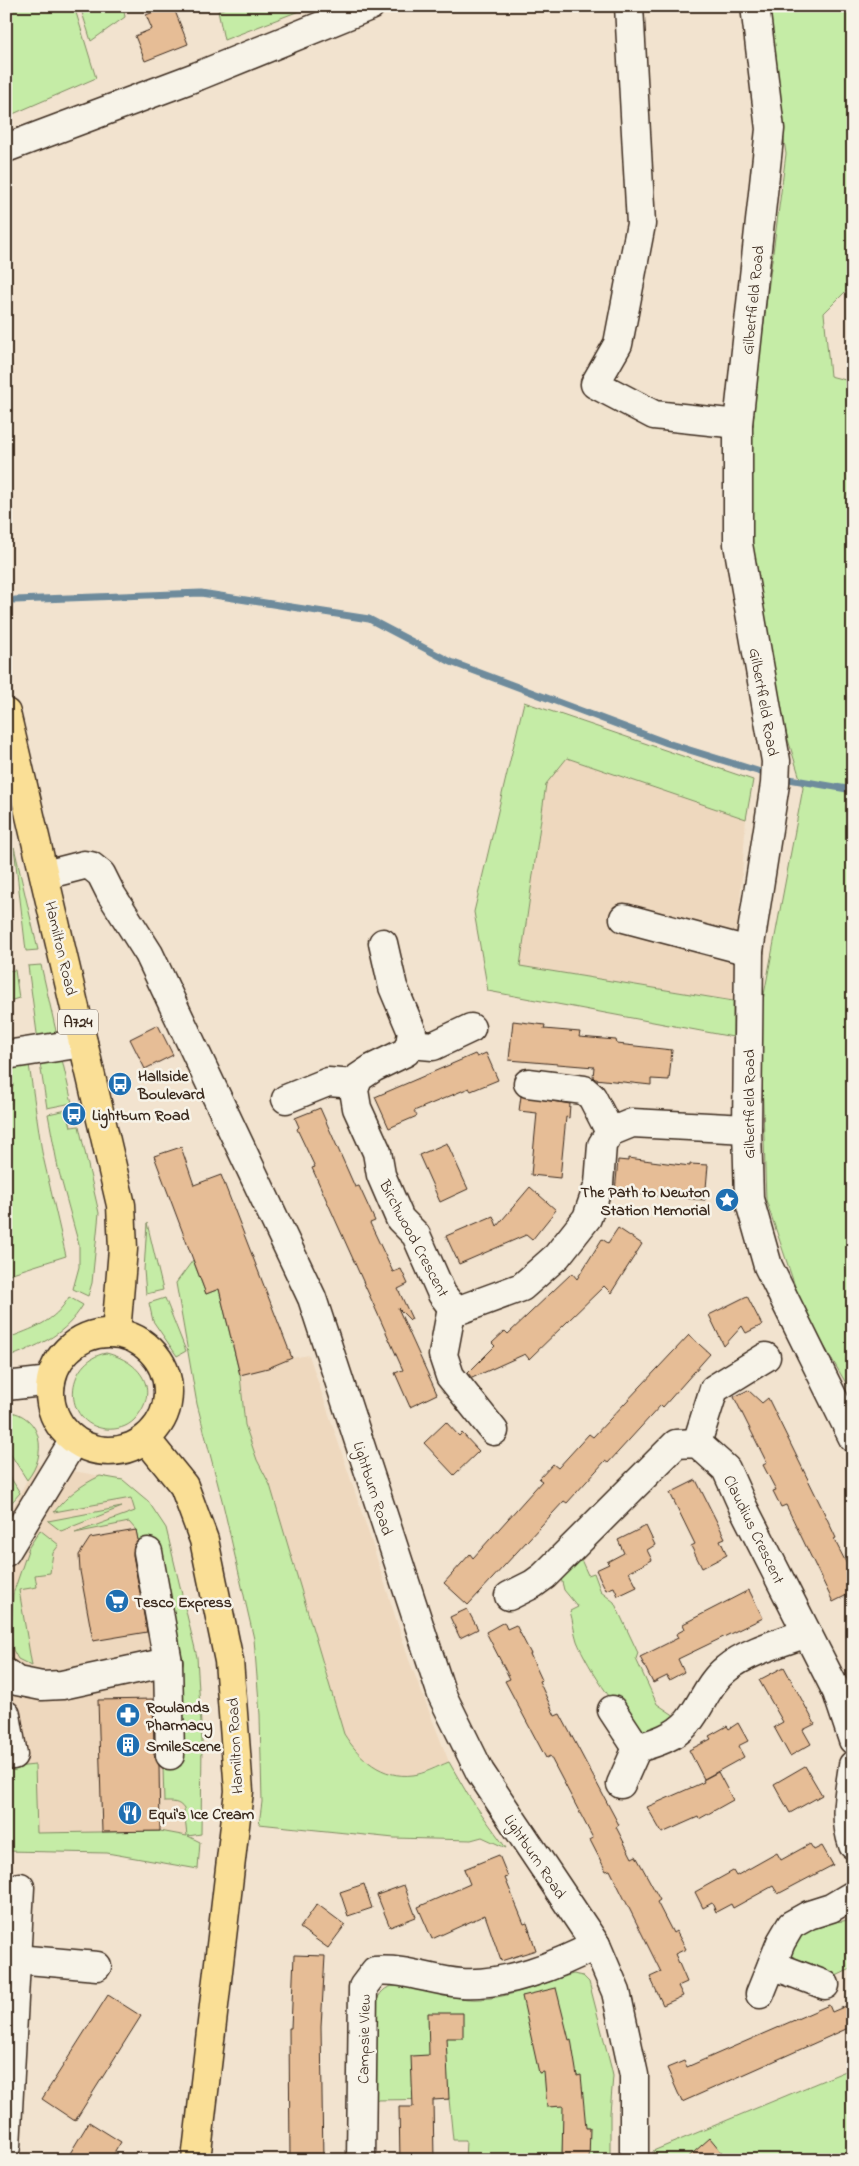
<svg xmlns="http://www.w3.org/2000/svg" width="859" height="2166" viewBox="0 0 859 2166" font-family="'Indie Flower',sans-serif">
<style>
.built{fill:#eed8be}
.green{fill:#c5eca6;stroke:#808b62}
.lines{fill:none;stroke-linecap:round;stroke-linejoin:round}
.stream{stroke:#6e8b9c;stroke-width:7}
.building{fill:#e6bd96;stroke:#3b2a1e}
.minor-casing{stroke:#3b2a1e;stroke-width:31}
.major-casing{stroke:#3b2a1e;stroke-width:31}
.minor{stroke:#f7f3e8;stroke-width:28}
.major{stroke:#fadf96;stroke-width:28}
.labels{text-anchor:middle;stroke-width:5;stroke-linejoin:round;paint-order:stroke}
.shield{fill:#f7f3e8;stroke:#73665b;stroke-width:1}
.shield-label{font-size:15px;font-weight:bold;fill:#3b2a1e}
.street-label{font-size:16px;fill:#3b2a1e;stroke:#f7f3e8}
.poi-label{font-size:16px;font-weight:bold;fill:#3b2a1e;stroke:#f7f3e8;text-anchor:start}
</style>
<rect width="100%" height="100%" fill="#f2e3cf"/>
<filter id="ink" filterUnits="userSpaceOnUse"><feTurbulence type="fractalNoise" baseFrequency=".02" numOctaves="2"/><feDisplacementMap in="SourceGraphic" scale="10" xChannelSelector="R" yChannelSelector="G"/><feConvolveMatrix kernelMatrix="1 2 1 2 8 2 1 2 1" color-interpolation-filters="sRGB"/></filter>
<g filter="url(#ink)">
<g class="built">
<path d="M567,758L746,819L733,1001L520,966L546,784Z"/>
<path d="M309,1355L370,1537L409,1660L449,1762L414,1775L391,1776L371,1765L352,1747L344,1734L270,1485L257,1460L245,1425L240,1375L268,1368L292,1358Z"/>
<path d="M35,1464L123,1480L148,1501L166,1528L197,1657L202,1741L201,1834L36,1847L6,1778V1521Z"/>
</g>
<g class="green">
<path d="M6,6H74L96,78L6,117Z"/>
<path d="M80,6H123L125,17L91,41Z"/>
<path d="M230,6H312L224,40L218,11Z"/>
<path d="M766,6H853V284L824,313L830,376L853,382V1395L803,1310L766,1200L760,1016L803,788L777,704L750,552L745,465L786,154Z"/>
<path d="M524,702L753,780L746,819L567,758L546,784L520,966L733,1001V1037L488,991L474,912Z"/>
<path d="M14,847L38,950L26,951Z"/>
<path d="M41,965L58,1040L38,1041L28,966Z"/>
<path d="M15,970L19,998L6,1002V971Z"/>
<path d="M61,1055L72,1103L47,1108L39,1057Z"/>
<path d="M28,1058L42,1152L66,1256L6,1275V1105L10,1104L7,1088L13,1086L12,1079L6,1080V1063Z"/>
<path d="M67,1110L71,1127L79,1126L99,1213L92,1283L88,1296L73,1289L79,1267V1245L58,1168L48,1114Z"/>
<path d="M147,1223L163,1290L146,1294L144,1270Z"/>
<path d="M193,1260L206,1294L219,1289L240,1375L245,1425L257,1460L270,1485L344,1734C359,1758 382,1779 413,1775C424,1774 438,1766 449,1762L468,1795L506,1848L482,1837L471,1840L394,1838L259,1824L262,1802L260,1715L254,1639L223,1504L197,1404L176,1283Z"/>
<path d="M69,1297L83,1305C65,1335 43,1343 12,1356L6,1339C33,1328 54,1323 69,1297Z"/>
<path d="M165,1298L186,1351L177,1356L153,1321L149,1303Z"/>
<path d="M106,1353C140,1361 162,1390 134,1420C127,1427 117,1430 106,1429C61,1424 64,1361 106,1353Z"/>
<path d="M6,1411C43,1415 48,1455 27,1480L6,1447Z"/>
<path d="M6,1470L20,1493L6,1509Z"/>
<path d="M100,1476L123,1480L148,1501L166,1528L197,1657L202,1741L201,1834L188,1836L200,1842L198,1869L107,1853L6,1851V1768L35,1765L37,1833L160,1831L187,1836L184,1809C179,1801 172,1802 164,1802L163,1767L181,1766V1665L139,1545L136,1530L129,1522L75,1533L135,1511L131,1498L54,1512C68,1495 81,1485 100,1476Z"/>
<path d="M122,1507L61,1531L48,1521Z"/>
<path d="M40,1530L59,1545L53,1553L50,1573L35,1575L37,1587L19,1590L32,1666L18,1659L13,1650L11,1632L13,1594L29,1547Z"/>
<path d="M578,1553L588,1575L594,1573L601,1592L614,1602L638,1653L636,1659L657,1704L678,1718L649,1733C625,1728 586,1664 577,1641C574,1632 573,1621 570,1611L578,1607L564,1590L561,1578Z"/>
<path d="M853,1917V1968L834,1977L783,1962C790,1949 802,1923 819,1922C831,1921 842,1924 853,1917Z"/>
<path d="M573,1974L583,1976L589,1982L611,2067L613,2076L610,2113V2160H589V2128H563L562,2160H465L466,2140H453L449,2099L376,2100V2002C379,1994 385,1986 395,1986C416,1984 439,1995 460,1998C497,2004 537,1985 573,1974Z"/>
<path d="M853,2068V2160H655L653,2151Z"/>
</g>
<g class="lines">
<g class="stream">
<path d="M15,600L201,593L369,619L451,662L667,743L767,774"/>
<path d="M789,779L853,790"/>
</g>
</g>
<g class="building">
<path d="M169,6H173L188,44L145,61L135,36L152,29L146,15Z"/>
<path d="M513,1021L545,1025L544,1029L580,1032L579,1037L616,1040L617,1044L672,1050L669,1080L651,1079V1085L595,1079L593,1077L594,1067L509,1060Z"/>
<path d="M158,1025L173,1055L145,1069L130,1039Z"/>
<path d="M486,1053L498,1080L471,1091L469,1088L414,1111L417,1116L389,1128L375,1097L475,1054L477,1057Z"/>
<path d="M521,1096L570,1104L569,1118L566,1117L560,1178L531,1175L537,1113L519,1111Z"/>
<path d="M320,1108L355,1187L359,1186L375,1221L370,1223L393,1272L401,1269L408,1284L398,1289L412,1319L410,1320L398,1308L437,1394L410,1407L395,1373L403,1370L312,1168L315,1167L297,1129L299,1127L295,1118Z"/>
<path d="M447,1143L468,1189L440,1202L419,1155Z"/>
<path d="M181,1147L194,1185L221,1175L292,1358L268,1368L240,1375L219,1289L206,1294L154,1156Z"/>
<path d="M628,1158L690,1166V1164L708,1165L705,1200L615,1192L618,1160L628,1161Z"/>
<path d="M530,1187L556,1210L532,1240L526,1235L459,1264L446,1236L493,1216L497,1226Z"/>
<path d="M618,1228L642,1244L611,1293L604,1286L529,1359L525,1354L472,1378L468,1373L495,1346L492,1343L505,1331L508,1334L572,1273L577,1279L602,1239L608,1243Z"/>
<path d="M747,1296L762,1325L746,1333L742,1326L724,1346L709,1315Z"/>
<path d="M689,1335L710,1354L663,1407L661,1405L608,1463L605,1461L567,1503L564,1501L468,1605L444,1583L470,1554L473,1558L542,1481L539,1479L553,1464L558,1468L589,1434L593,1437Z"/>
<path d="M748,1390L762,1403L768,1398L821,1506L836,1538L834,1539L853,1576V1592L833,1602L786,1505L781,1507L773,1491L776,1490L763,1465L767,1463L734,1397Z"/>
<path d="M446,1422L459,1436L462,1433L479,1451L454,1475L424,1443Z"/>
<path d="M696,1480L725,1538L720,1540L727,1555L702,1568L691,1546L695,1544L670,1493Z"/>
<path d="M646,1526L655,1545L647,1550L652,1560L629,1572L637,1587L618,1596L614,1587L606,1590L596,1570L609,1564L607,1562L624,1553L618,1540Z"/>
<path d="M136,1530L138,1540L134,1546L133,1555L147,1632L93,1641L80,1571L79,1555L90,1538Z"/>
<path d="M749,1590L763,1618L678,1659L684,1672L669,1680L667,1676L653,1683L640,1657L678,1638L676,1634L685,1629L683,1624Z"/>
<path d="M467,1609L478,1629L460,1638L450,1617Z"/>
<path d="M504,1622L507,1629L516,1625L531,1654H530L542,1680L539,1681L555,1716L560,1714L619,1825L616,1827L632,1858L636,1856L660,1900L657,1902L673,1933L676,1931L686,1949L675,1954L687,1982L678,1986L683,1996L663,2005L650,1977L661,1972L610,1870L606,1871L590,1840L593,1838L571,1796L550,1756L546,1758L505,1681L510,1679L486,1632Z"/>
<path d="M784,1667L815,1724L803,1730L811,1744L790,1756L774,1727L783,1722L759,1680Z"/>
<path d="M153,1699L154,1755L159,1765L160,1831L102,1832L98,1700Z"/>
<path d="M738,1723L748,1741L738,1746L744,1757L704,1779L689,1750L711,1739L709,1736L727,1726L729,1729Z"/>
<path d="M805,1766L822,1795L790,1813L774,1784Z"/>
<path d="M718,1772L733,1800L699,1819L698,1817L662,1833L647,1807L704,1782L703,1780Z"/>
<path d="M810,1844L814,1850L822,1846L833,1865L778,1894L773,1886L733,1908L731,1904L716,1912L712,1903L703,1908L695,1892L733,1871L736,1876L777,1853L781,1860Z"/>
<path d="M499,1855L508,1877L505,1878L524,1924L527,1923L536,1950L501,1961L485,1915L432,1939L418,1907L470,1884L464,1869Z"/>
<path d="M364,1884L372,1908L348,1916L340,1892Z"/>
<path d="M404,1885L416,1917L390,1927L377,1895Z"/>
<path d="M317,1904L345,1925L328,1948L300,1928Z"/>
<path d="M294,1955L325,1956L321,2027L323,2160H290L289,2028H291Z"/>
<path d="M556,1988L569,2040L571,2039L577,2076L581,2075L586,2128H590L589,2160H562L563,2106L547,2107L544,2072L539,2073L522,1996Z"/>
<path d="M108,1995L141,2016L75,2121L42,2099Z"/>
<path d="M853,2003V2026L682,2102L667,2068L684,2061L687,2067L829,2005L832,2012Z"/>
<path d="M428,2013H463V2038H446L449,2099L433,2100L434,2160H400L399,2107H413L411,2056L429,2055Z"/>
<path d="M89,2122L121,2142L110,2160H66Z"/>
<path d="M710,2138L728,2160H685Z"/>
</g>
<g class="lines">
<g class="minor-casing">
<g id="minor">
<path d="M629,6L641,224L618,344L595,384L654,415L738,424"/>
<path d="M755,6L770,129L738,424V544L776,761L775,784L749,951L747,1129L749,1199L768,1266L853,1438"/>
<path d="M6,148L198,76L370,6"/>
<path d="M45,875L84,865L91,866L101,874L111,894L149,954L312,1298L442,1695L480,1772L596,1945L616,1992L634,2075V2160"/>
<path d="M624,918L749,951"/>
<path d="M383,943L393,987L412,1032L410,1044L406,1052L373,1068L358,1078L354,1090L357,1108L377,1152L381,1175L400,1219L416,1235L442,1294L452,1307L462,1309L522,1287L557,1256L587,1218L599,1184L602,1145L610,1132L632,1123L747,1129"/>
<path d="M410,1044L433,1046L471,1028"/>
<path d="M6,1055L83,1043"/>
<path d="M528,1083L584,1090L592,1097L610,1132"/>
<path d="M286,1099L328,1082L356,1084"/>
<path d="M452,1307L443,1355L450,1376L494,1431"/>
<path d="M6,1386L51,1381"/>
<path d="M697,1443L714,1389L766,1357"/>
<path d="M6,1552L74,1440"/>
<path d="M148,1552L168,1662L170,1755"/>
<path d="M509,1596L533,1584L544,1576L676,1444L697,1443L726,1469L743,1507L837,1692L853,1740"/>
<path d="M6,1673L17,1681L42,1686L62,1685L168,1662"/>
<path d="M612,1710L637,1748"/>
<path d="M6,1715L13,1755"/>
<path d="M853,1765C849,1795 843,1816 853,1845"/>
<path d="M621,1784L637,1748C655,1743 675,1737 688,1722C702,1705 708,1683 726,1669C746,1652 782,1642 807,1633"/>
<path d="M16,1959L97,1966"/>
<path d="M772,1965L825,1985"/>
<path d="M760,1994L781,1942L791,1925L809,1915L831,1908L853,1895"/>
<path d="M6,2147L20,1887"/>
<path d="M361,2160L363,1987L375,1971C405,1968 432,1981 461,1983C505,1986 558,1965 596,1945"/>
</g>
</g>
<g class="major-casing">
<g id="major">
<path d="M6,713L121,1205L123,1249L116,1333"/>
<circle cx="109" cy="1392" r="59"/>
<path d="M146,1439L184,1486L204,1540L229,1661L239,1791L196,2160"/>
</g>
</g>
<use href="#minor" class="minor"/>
<use href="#major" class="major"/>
</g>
</g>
<defs>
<g id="bus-disc" transform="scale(1.25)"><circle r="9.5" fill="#1f6fb2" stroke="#f7f3e8"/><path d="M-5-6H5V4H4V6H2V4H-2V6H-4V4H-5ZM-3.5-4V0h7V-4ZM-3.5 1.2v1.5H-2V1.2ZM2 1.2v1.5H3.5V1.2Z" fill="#fff"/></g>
<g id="sight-disc" transform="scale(1.25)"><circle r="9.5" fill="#1f6fb2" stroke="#f7f3e8"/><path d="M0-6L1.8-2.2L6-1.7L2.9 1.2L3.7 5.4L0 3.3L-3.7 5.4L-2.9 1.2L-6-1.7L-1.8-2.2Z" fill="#fff"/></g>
<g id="supermarket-disc" transform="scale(1.25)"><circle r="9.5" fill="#1f6fb2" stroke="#f7f3e8"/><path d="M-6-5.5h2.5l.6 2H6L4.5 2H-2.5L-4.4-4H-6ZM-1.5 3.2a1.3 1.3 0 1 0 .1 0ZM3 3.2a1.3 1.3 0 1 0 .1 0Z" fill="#fff"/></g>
<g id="pharmacy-disc" transform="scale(1.25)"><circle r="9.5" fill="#1f6fb2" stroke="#f7f3e8"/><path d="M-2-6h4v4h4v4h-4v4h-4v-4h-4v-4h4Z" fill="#fff"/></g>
<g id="building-disc" transform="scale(1.25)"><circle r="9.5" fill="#1f6fb2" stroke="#f7f3e8"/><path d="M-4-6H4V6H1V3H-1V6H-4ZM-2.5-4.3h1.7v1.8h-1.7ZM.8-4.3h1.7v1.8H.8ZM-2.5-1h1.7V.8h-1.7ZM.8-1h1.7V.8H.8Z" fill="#fff"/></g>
<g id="restaurant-disc" transform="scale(1.25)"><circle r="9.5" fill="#1f6fb2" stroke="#f7f3e8"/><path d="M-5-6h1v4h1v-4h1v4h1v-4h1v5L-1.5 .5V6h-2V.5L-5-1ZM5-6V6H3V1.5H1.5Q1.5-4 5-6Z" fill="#fff"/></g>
</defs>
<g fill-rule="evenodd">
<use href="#bus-disc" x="120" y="1084"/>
<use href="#bus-disc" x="74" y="1114"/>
<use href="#sight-disc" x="727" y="1200"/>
<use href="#supermarket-disc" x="117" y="1601"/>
<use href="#pharmacy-disc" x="128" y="1715"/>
<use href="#building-disc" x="128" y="1745"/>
<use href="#restaurant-disc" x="130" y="1813"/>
</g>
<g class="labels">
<rect class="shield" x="58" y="1009.5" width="40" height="25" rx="4"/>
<g class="shield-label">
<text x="78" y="1027">A724</text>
</g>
<g class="street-label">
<text transform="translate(752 300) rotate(-84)" y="6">Gilbertfield Road</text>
<text transform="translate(765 702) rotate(80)" y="6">Gilbertfield Road</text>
<text transform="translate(62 948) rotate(77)" y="6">Hamilton Road</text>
<text transform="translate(748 1104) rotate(-90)" y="6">Gilbertfield Road</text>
<text transform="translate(415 1238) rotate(62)" y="6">Birchwood Crescent</text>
<text transform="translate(374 1488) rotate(72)" y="6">Lightburn Road</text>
<text transform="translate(755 1529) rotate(64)" y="6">Claudius Crescent</text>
<text transform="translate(234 1746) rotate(-93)" y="6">Hamilton Road</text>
<text transform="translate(536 1856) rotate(56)" y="6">Lightburn Road</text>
<text transform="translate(363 2039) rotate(-89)" y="6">Campsie View</text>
</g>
<g class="poi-label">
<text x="138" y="1081">Hallside<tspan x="138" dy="18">Boulevard</tspan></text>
<text x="92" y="1120">Lightburn Road</text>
<text x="710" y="1197" text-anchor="end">The Path to Newton<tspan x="710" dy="18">Station Memorial</tspan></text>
<text x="134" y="1607">Tesco Express</text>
<text x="146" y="1712">Rowlands<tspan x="146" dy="18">Pharmacy</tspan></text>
<text x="146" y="1751">SmileScene</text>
<text x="148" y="1819">Equi's Ice Cream</text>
</g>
</g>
<rect width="859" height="2166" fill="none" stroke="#f7f3e8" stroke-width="25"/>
<rect x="12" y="12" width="834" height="2141" fill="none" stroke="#3b2a1e" stroke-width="2" filter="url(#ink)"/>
</svg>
